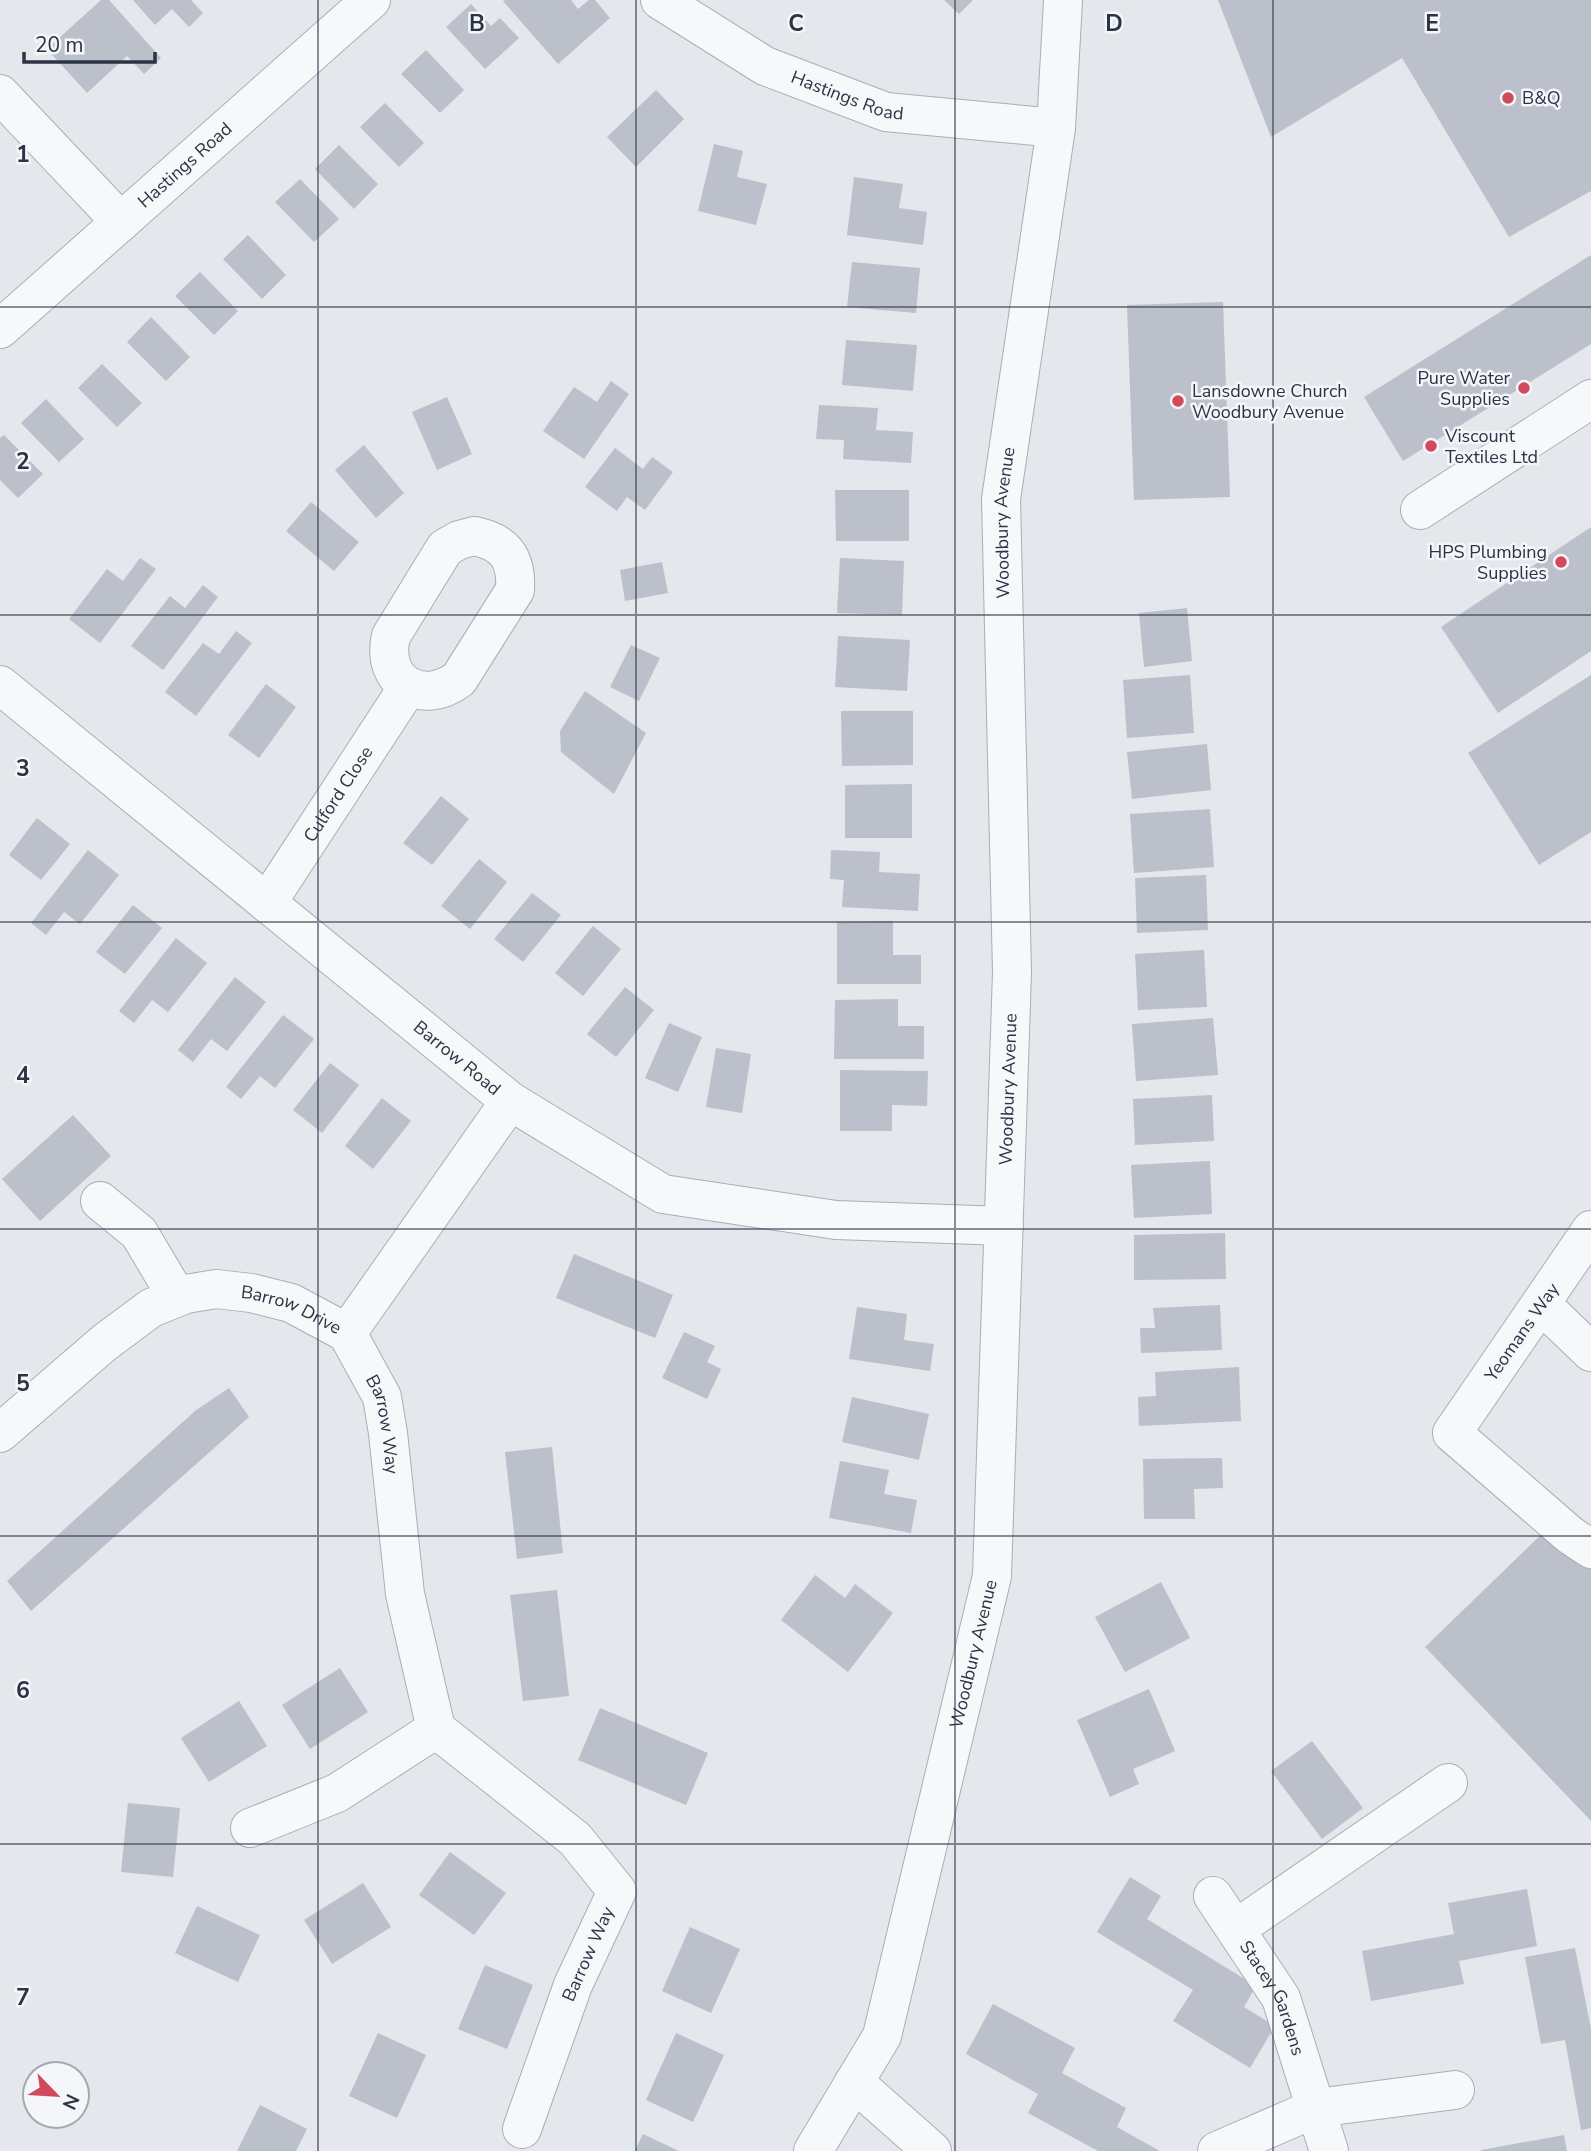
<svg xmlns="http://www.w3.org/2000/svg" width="1591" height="2151" viewBox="0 0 1591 2151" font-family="'Nunito Sans',sans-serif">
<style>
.building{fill:#bbc0ca}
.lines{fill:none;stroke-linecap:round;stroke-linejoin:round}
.minor-casing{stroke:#a9aeb7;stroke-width:40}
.minor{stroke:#f7f8fa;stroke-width:38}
.grid{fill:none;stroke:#2b3445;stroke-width:2;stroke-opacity:0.55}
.poi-dot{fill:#d1495b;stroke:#f4f6f9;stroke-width:2.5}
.labels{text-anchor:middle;stroke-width:5;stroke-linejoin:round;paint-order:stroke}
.street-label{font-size:18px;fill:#2b3445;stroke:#f4f6f9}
.poi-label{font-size:18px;fill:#2b3445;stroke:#f4f6f9;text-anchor:start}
.grid-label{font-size:23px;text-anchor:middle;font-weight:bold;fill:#2b3445;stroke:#f4f6f9;stroke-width:5;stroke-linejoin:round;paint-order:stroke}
</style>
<rect width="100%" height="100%" fill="#e4e7ec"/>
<g class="building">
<path d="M101,0H109L161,58L144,74L127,56L87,93L47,49Z"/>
<path d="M133,0H191L203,13L189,27L172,9L155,25Z"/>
<path d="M505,0H571L578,9L589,0H595L610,18L558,64L503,1Z"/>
<path d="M944,0H973L959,14Z"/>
<path d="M1218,0H1591V191L1509,237L1402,58L1271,137Z"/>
<path d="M471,4L491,26L500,18L519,38L485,69L446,27Z"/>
<path d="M426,50L464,90L440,113L401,74Z"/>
<path d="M656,90L684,119L636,167L607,137Z"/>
<path d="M385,103L424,143L399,167L360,127Z"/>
<path d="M714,144L743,151L737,177L767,184L756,225L698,211Z"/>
<path d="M339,145L378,184L354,209L315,169Z"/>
<path d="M854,177L903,184L899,208L927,212L923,245L847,235Z"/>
<path d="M300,179L339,219L314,242L275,202Z"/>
<path d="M248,235L286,275L262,299L223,259Z"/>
<path d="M1591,255V344L1403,461L1364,397Z"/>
<path d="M852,262L920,268L916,313L847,307Z"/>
<path d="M200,272L238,311L214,335L175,296Z"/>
<path d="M1223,302L1230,497L1134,500L1127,305Z"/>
<path d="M151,317L190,357L166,381L127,342Z"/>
<path d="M846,340L917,345L913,391L842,385Z"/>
<path d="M102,364L142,403L117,427L78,388Z"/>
<path d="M611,381L629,394L584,459L543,431L574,387L597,402Z"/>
<path d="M447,397L472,454L437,470L412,412Z"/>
<path d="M46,399L84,439L59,462L21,423Z"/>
<path d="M819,405L878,408L876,430L913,432L911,463L843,459L844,440L816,439Z"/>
<path d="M4,435L43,474L18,498L0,480V438Z"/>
<path d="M364,445L404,493L376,518L335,470Z"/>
<path d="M615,448L643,469L652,457L673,472L645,510L627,497L617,511L585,487Z"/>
<path d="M835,490H909V541H836Z"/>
<path d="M311,502L359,542L334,571L286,531Z"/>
<path d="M1591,527V651L1498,713L1441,627Z"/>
<path d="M140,558L156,569L100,643L69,619L107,569L123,581Z"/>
<path d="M840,558L904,561L902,615L837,613Z"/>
<path d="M662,562L668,593L625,601L620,570Z"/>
<path d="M203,585L218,597L163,670L131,646L170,596L185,608Z"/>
<path d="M1187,608L1192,661L1144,667L1139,613Z"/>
<path d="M236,631L252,643L196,716L165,692L203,643L219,654Z"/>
<path d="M838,636L910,640L907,691L835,687Z"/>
<path d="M631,645L660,658L639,701L610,687Z"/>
<path d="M1190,675L1194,733L1127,738L1123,680Z"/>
<path d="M1591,675V832L1539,865L1468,753Z"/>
<path d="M266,684L296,707L259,758L228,735Z"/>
<path d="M585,691L646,733L614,794L561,752L560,731Z"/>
<path d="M841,711H913V765L842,766Z"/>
<path d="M1207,744L1211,790L1132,799L1127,752Z"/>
<path d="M912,784V838H845V785Z"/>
<path d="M441,796L469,819L432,865L403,843Z"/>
<path d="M1210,809L1214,867L1134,873L1130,814Z"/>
<path d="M37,818L70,844L41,880L9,855Z"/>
<path d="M88,850L119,875L80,924L64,912L46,935L31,923Z"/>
<path d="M831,850L880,852L879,872L920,874L918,911L842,907L844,880L830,879Z"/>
<path d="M479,859L507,882L470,929L441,906Z"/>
<path d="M1206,875L1208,930L1137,933L1135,878Z"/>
<path d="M532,893L561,915L523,962L494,939Z"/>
<path d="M133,905L162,928L125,974L96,952Z"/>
<path d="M893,921V955H921V984H837V922Z"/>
<path d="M593,926L621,949L583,996L555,973Z"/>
<path d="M176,938L207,963L168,1012L152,1000L134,1023L119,1011Z"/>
<path d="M1204,950L1207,1007L1138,1010L1135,954Z"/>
<path d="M235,977L266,1002L227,1051L211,1039L193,1062L178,1050Z"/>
<path d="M625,987L654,1010L616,1057L587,1034Z"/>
<path d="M898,999V1026H924V1059H834L835,1000Z"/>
<path d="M283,1015L314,1039L275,1088L260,1076L241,1099L226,1087Z"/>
<path d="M1213,1018L1218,1075L1136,1081L1132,1024Z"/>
<path d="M669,1023L702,1037L678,1092L645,1078Z"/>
<path d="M716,1048L751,1054L742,1113L706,1107Z"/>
<path d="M330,1063L359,1085L322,1133L293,1110Z"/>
<path d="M840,1070L928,1071L927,1106L892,1105V1131H840Z"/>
<path d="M1212,1095L1214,1141L1135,1145L1133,1099Z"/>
<path d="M382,1098L411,1121L373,1169L345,1146Z"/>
<path d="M73,1115L111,1156L40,1221L2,1179Z"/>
<path d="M1210,1161L1212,1214L1134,1218L1131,1165Z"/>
<path d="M1225,1233L1226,1279L1134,1280V1235Z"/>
<path d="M574,1254L673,1295L655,1338L556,1298Z"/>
<path d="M1220,1305L1222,1350L1141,1353L1140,1328H1155L1153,1308Z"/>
<path d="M857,1307L907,1314L904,1340L934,1344L930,1371L849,1359Z"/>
<path d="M684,1332L715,1346L707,1362L721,1369L707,1399L662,1378Z"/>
<path d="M1239,1367L1241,1421L1139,1426L1138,1397L1156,1396L1155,1372Z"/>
<path d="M229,1388L249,1417L31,1611L7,1581L195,1411Z"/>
<path d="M852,1397L929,1414L919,1460L842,1442Z"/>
<path d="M552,1447L563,1553L517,1559L505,1452Z"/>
<path d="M1222,1458L1223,1488L1194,1489L1195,1519H1144L1143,1459Z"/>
<path d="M840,1461L889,1470L884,1494L917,1500L911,1533L829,1518Z"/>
<path d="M1550,1526L1591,1568V1821L1425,1647Z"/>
<path d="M815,1575L845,1598L855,1584L893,1613L848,1672L781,1620Z"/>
<path d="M1161,1582L1190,1638L1125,1672L1095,1617Z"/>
<path d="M557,1590L569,1696L523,1701L510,1595Z"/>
<path d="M340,1668L368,1712L310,1749L282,1705Z"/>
<path d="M1149,1689L1175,1751L1133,1769L1139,1784L1110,1797L1077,1720Z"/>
<path d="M239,1701L267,1746L209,1782L181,1738Z"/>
<path d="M600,1708L708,1753L686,1805L578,1760Z"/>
<path d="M1312,1741L1363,1808L1322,1839L1271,1771Z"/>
<path d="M128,1803L180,1808L173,1877L121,1872Z"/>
<path d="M450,1852L506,1893L474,1935L419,1895Z"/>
<path d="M1130,1877L1161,1896L1147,1919L1256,1986L1244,2007L1275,2026L1250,2068L1173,2021L1193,1990L1097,1932Z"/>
<path d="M363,1883L391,1927L332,1964L304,1920Z"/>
<path d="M1527,1889L1537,1946L1459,1961L1464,1984L1371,2001L1362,1951L1454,1934L1448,1903Z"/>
<path d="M197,1906L260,1935L238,1982L175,1953Z"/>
<path d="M690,1927L740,1949L711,2013L662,1991Z"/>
<path d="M1575,1948L1591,2029V2128L1581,2130L1565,2040L1541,2044L1525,1957Z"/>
<path d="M485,1965L533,1985L507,2049L458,2029Z"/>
<path d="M993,2004L1075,2048L1062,2073L1126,2108L1117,2127L1160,2151H1098L1028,2113L1038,2094L966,2054Z"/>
<path d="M378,2033L426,2055L397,2118L349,2096Z"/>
<path d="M676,2033L724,2055L693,2122L646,2100Z"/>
<path d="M260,2105L307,2129L296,2151H237Z"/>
<path d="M643,2134L679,2151H635Z"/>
<path d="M1564,2135L1567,2151H1481V2150Z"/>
</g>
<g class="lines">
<g class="minor-casing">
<g id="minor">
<path id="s1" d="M660,0L765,66L886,112L1056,128"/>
<path d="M0,94L121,222"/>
<path id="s2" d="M0,329L371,0"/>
<path d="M1420,510L1591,399"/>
<path d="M474,536C505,542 517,558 515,590L459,679C422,707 380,682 391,636L445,548L459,540Z"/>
<path id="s3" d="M0,685L510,1101L663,1194L836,1220L1004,1226"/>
<path id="s4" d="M267,903L408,687"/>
<path d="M100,1201L139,1233L177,1297"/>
<path d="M1591,1230L1452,1433L1570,1535L1591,1549"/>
<path d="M1542,1305L1591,1352"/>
<path id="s5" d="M347,1333L382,1397L388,1433L405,1594L436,1729L575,1839L617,1891L573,1985L522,2129"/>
<path id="s6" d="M0,1433L104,1343L151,1308L186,1294L216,1289L251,1293L291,1303L347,1333L510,1101"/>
<path d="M250,1828L337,1793L436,1729"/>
<path id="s7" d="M1213,1896L1281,1998L1329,2151"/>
<path d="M1237,1928L1448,1783"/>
<path d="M854,2082L932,2151"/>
<path id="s8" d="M813,2151L882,2036L992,1576L1012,972L1001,499L1056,128L1063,0"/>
<path d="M1217,2151L1316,2108L1455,2090"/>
</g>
</g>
<use href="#minor" class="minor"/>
</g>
<path class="grid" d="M318,0V2151M636,0V2151M955,0V2151M1273,0V2151M0,307H1591M0,615H1591M0,922H1591M0,1229H1591M0,1536H1591M0,1844H1591"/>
<g class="poi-dot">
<circle cx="1508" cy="98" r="7"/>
<circle cx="1524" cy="388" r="7"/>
<circle cx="1178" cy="401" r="7"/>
<circle cx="1431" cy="446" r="7"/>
<circle cx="1561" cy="562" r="7"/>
</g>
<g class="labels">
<g class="street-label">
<text dy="6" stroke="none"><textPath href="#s1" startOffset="212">Hastings Road</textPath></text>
<text dy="6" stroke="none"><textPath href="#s2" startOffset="247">Hastings Road</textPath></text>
<text dy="6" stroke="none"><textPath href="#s8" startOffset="1661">Woodbury Avenue</textPath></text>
<text dy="6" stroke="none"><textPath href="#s4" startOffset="130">Culford Close</textPath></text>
<text dy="6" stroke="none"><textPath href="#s3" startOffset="590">Barrow Road</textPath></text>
<text dy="6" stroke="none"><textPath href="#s8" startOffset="1094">Woodbury Avenue</textPath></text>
<text dy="6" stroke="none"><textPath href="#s6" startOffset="343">Barrow Drive</textPath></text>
<text transform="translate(1522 1332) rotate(-55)" y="6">Yeomans Way</text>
<text dy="6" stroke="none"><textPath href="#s5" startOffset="100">Barrow Way</textPath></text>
<text dy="6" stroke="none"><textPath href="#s8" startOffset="527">Woodbury Avenue</textPath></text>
<text transform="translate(588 1954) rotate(-66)" y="6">Barrow Way</text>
<text dy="6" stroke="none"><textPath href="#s7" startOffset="119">Stacey Gardens</textPath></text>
</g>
<g class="poi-label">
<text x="1522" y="104">B&amp;Q</text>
<text x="1510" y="384" text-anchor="end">Pure Water<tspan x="1510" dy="21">Supplies</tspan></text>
<text x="1192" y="397">Lansdowne Church<tspan x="1192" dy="21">Woodbury Avenue</tspan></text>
<text x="1445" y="442">Viscount<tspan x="1445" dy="21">Textiles Ltd</tspan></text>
<text x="1547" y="558" text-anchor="end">HPS Plumbing<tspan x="1547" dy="21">Supplies</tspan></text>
</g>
</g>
<g class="grid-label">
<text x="477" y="31">B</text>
<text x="796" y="31">C</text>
<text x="1114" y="31">D</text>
<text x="1432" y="31">E</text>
<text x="23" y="162">1</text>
<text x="23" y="469">2</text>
<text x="23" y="776">3</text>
<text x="23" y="1083">4</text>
<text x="23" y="1391">5</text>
<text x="23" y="1698">6</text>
<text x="23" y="2005">7</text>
</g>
<g transform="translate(56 2095) rotate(115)"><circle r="33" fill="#f4f6f9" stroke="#a4a8b1" stroke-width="2"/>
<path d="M0-5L12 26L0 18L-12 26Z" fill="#d1495b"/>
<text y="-10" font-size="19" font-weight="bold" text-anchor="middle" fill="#2b3445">N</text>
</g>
<path d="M24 52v10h131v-10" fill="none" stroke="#2b3445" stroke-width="3.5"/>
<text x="35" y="52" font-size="21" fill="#2b3445" stroke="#f4f6f9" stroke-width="5" paint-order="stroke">20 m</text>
</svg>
